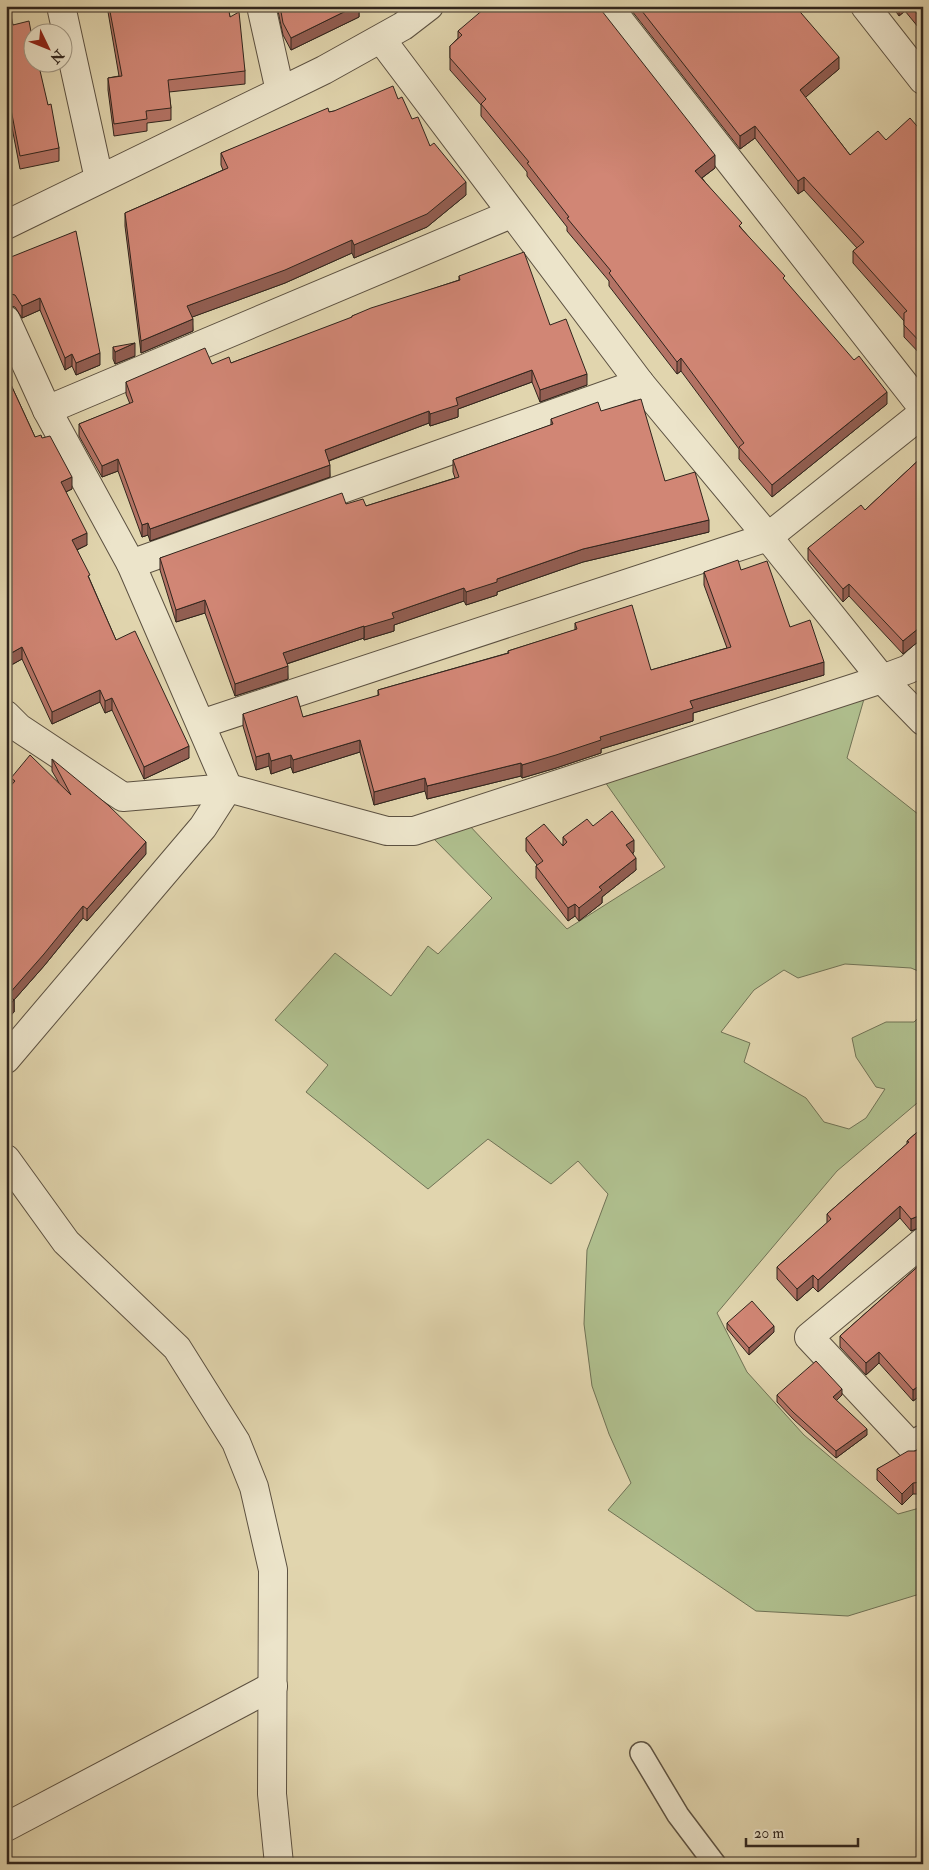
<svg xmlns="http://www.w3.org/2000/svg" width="929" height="1870" viewBox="0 0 929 1870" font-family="'IM FELL Double Pica',serif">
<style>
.green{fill:#afbe8d;stroke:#707255}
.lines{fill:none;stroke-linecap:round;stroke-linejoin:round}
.service-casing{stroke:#5c5141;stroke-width:24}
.minor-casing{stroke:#5c5141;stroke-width:30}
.tertiary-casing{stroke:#5c5141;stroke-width:30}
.service{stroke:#ece4ca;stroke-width:21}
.minor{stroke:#ece4ca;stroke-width:28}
.tertiary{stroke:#ece4ca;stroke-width:28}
.wall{fill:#b47365;stroke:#30251d}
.shaded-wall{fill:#925e52;stroke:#30251d}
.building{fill:#d18675;stroke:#30251d}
</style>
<rect width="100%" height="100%" fill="#e1d5ae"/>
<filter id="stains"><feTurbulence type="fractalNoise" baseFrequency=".004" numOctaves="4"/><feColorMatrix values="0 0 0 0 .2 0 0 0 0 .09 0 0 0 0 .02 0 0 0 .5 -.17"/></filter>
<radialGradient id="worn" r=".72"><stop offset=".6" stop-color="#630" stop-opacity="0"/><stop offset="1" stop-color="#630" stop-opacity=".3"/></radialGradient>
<path class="green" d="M864,699L847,758L923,818V973L911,968L845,964L798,978L784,970L754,990L721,1032L750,1043L744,1062L806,1098L824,1122L849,1129L866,1118L885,1089L876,1087L856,1057L852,1038L886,1022H914L923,1013V1098L837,1171L717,1313L747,1372L804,1435L898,1514L923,1507V1593L848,1616L756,1611L608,1510L631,1483L609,1434L592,1386L584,1324L587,1250L608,1194L578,1161L551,1184L488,1139L428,1189L306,1092L328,1065L275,1020L335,953L391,996L428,946L438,954L492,898L431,836L468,824L567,929L665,867L605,782Z"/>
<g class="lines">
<g class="service-casing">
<path id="service" d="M641,1753L678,1815L715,1864"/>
</g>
<g class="minor-casing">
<g id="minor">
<path d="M61,6L99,179"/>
<path d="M261,6L280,91"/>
<path d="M608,6L923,408"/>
<path d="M381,39L640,383L768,537L882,679L923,721"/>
<path d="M6,225L324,70L403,26L429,6"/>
<path d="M6,320L47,410L131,564L228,788L203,827L6,1059"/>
<path d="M47,410L511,214"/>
<path d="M131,564L640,383"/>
<path d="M6,715L19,728L123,797L228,788L387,831H414L882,679L909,669L923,656"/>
<path d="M201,724L768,537L923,413"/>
<path d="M6,1159L66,1242L177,1348L236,1442L254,1487L273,1570L272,1794L279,1864"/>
<path d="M923,1242L809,1337L912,1447L923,1439"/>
<path d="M6,1827L273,1686"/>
</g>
</g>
<g class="tertiary-casing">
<path id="tertiary" d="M865,6L923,80"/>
</g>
<use href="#service" class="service"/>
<use href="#minor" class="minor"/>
<use href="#tertiary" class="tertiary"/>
</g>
<g class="wall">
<path d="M6,6L13,25L48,105L59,148V161L20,169L9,112H6Z"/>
<path d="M107,6H228L230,17L245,71V84L169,92L171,108V120L147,123V131L114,136L108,90V78L119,76Z"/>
<path d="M277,6H359V17L291,50L283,35Z"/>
<path d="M628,6H795L839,69L805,97L850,155L886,140L923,133V357L904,337V321L853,263V251L857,248L804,190L798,194L755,138L740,149Z"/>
<path d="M892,6H923V33L905,11L899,16Z"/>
<path d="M488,11L715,168L702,178L742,229L887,404L772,497L739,459V449L681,371L677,374L609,286V281L567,231V227L527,176V172L481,116V105L450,70V46L458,38V31Z"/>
<path d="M398,99L430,146L466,195L427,227L354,258L352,253L285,283L192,317L193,331L141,353L125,226V213L223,170L221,165V153L329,112Z"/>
<path d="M6,259L100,365L76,375L72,366L65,370L40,310L22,318L15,307L6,305Z"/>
<path d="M459,276L550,325L587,385L540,402L532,382L458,409V417L430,426L429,423L329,461L330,477L150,541L148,535L142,537L118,471L102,477L79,436V424L130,404L126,394V382L212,364L231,363L352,318V316L459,280Z"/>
<path d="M113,347L135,356L115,364L113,359Z"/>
<path d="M6,374L35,437L42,438L72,489L66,492L87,545L77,550L116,640L189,758L144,779L112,710L105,713L100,702L52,724L22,659L6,668Z"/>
<path d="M601,411L665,481L709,532L583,562L497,592V595L466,605L464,601L394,625V631L364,640V638L287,664L288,679L235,696L205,613L176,622L160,570V558L346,504L366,506L455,478L453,472V460L551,425V419Z"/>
<path d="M923,456V641H919L903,654L849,596L843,602L808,560V548L865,510Z"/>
<path d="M741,570L790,627L824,675L693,713V721L601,749V753L556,768L522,778L521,776L427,799L425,791L374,805L360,752L293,773L291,767L271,774L269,766L256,770L243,726V714L303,717L378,696V690L508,653V651L575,630V623L651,670L727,648L704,585V572Z"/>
<path d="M52,759L146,854L87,921L83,918L44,966L14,1000V1012L11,778L59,783L52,771Z"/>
<path d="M593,826L634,852L633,853L636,870L602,897V903L579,921L575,916L568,921L536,878V866L537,865L526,851V838L563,845V837Z"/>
<path d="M923,1127V1227H921L911,1231L900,1218L818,1292L813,1287L797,1301L777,1279V1267L827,1223V1214L907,1144V1141Z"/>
<path d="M923,1262V1394L913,1401L879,1363L866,1375L840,1347V1336Z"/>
<path d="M727,1323L774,1332L749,1355L727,1329Z"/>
<path d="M777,1395H842L836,1400L867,1435L836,1458L793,1419L777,1402Z"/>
<path d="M923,1447V1494H913L902,1505L877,1480V1469Z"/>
</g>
<g class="shaded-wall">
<path d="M356,6H359V17L291,50V38Z"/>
<path d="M899,6H905V11L899,16Z"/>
<path d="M839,57V69L800,102V90Z"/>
<rect x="6" y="99" width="3" height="13"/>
<path d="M755,126V138L740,149V136Z"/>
<path d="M715,155V168L695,183V171Z"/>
<path d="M804,177V190L798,194V181Z"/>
<path d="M466,182V195L427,227L354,258V245Z"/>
<path d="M352,240V253L285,283L187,319V306Z"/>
<path d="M40,298V310L22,318V306Z"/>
<path d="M193,319V331L141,353V341Z"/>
<path d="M135,343V356L115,364V352Z"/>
<path d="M100,353V365L76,375V363Z"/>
<path d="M72,354V366L65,370V358Z"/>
<path d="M681,358V371L677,374V362Z"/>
<path d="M532,370V382L458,409V417L430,426V414L456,398Z"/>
<path d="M587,374V385L540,402V390Z"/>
<path d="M887,392V404L772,497V485Z"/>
<path d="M429,411V423L325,462V450Z"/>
<path d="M118,459V471L102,477V466Z"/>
<path d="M330,465V477L150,541V529Z"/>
<path d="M72,477V489L61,494V482Z"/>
<path d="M709,520V532L583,562L497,592V595L466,605V592L497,579L583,549Z"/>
<path d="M148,523V535L142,537V525Z"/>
<path d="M87,533V545L72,552V540Z"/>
<path d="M849,584V596L843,602V589Z"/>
<path d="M464,588V601L394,625V631L364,640V627L392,613Z"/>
<path d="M205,600V613L176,622V610Z"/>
<path d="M364,626V638L283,665V653Z"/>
<path d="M919,628V641L903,654V641Z"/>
<path d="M22,647V659L6,668V656Z"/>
<path d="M824,662V675L693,713V721L601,749V753L556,768L522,778V765L600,737L690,701Z"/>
<path d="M288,666V679L235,696V684Z"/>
<path d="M100,690V702L52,724V712Z"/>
<path d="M112,698V710L105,713V701Z"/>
<path d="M360,740V752L293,773V760Z"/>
<path d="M189,746V758L144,779V767Z"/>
<path d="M269,753V766L256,770V757Z"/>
<path d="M291,755V767L271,774V761Z"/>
<path d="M521,763V776L427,799V786Z"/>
<path d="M425,778V791L374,805V792Z"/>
<path d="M634,840V852L626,858V845Z"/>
<path d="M146,842V854L87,921V909Z"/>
<path d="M636,858V870L602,897V903L579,921V908L599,887Z"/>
<path d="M575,904V916L568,921V908Z"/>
<path d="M83,906V918L44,966L14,1000V1012L6,1021V1009L8,995Z"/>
<path d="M900,1206V1218L818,1292V1280Z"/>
<path d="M921,1215V1227L911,1231V1219Z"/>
<path d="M813,1275V1287L797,1301V1289Z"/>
<path d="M774,1326V1332L749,1355V1348Z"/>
<path d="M879,1352V1363L866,1375V1363Z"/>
<path d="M923,1383V1394L913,1401V1390Z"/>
<path d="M842,1389V1395L833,1404V1397Z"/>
<path d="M867,1429V1435L836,1458V1451Z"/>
<path d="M913,1483V1494L902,1505V1494Z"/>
</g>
<g class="building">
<path d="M6,6H9L13,25L29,21L32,37V62H38L48,105L51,104L59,148L20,156L9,99H6Z"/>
<path d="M109,6H228L230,17L239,12L245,71L168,80L171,108L146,111L147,119L114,124L108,78L122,76Z"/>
<path d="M280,6H356L291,38L283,23Z"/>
<path d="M494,6H598L715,155L695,171L742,223L739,226L785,276L783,278L854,360L859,356L887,392L772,485L739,447L744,443L681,358L677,362L609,273L611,271L567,218L569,217L527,163L529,162L481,104L486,99L450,58V46L462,35L458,31L485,8L488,11Z"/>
<path d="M638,6H795L839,57L800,90L850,155L878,131L886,140L910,118L923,133V345L904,325V313L907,311L853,251L864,242L804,177L798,181L755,126L740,136Z"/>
<path d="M911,6H923V21Z"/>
<path d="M393,86L398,99L402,97L412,119L418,117L430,146L434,143L466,182L427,214L354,245L352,240L285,270L187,306L193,319L141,341L125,213L228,168L221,153L328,108L329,112L334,111Z"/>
<path d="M76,231L100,353L76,363L72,354L65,358L40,298L22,306L15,295L6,293V259Z"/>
<path d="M524,252L550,325L566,319L587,374L540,390L532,370L456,398L458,405L430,414L429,411L325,450L330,465L150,529L148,523L142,525L118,459L102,466L79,424L133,402L126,382L205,348L212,364L229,357L231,363L352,317V316L371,308L460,280L459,276Z"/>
<path d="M135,343L115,352L113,347Z"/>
<path d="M6,374L35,437L41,435L42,438L50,436L72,477L61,482L87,533L72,540L90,575L88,576L116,640L135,631L189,746L144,767L112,698L105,701L100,690L52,712L22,647L6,656Z"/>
<path d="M641,399L665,481L695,472L709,520L583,549L497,579V582L466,592L464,588L392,613L394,618L364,627V626L283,653L288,666L235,684L205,600L176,610L160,558L342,493L346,504L363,499L366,506L459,477L453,460L553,424L551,419L598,402L601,411Z"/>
<path d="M923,456V629L919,628L903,641L849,584L843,589L808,548L861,505L865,510Z"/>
<path d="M738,560L741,570L767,561L790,627L810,620L824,662L690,701L693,708L600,737L601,740L556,755L522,765L521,763L427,786L425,778L374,792L360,740L293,760L291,755L271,761L269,753L256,757L243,714L297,696L303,717L379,695L378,690L509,653L508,651L577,629L575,623L632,605L651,670L731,647L704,572Z"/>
<path d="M30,755L71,795L52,759L108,805L146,842L87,909L83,906L44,954L8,995L14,1000L6,1009V791L15,781L11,778Z"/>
<path d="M612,811L634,840L626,845L636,858L599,887L602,890L579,908L575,904L568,908L536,866L543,861L526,838L544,824L563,846L567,842L563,837L587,819L593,826Z"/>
<path d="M923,1127V1215H921L911,1219L900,1206L818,1280L813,1275L797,1289L777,1267L831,1219L827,1214L909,1142L907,1141Z"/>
<path d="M923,1262V1383L913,1390L879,1352L866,1363L840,1336Z"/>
<path d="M752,1301L774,1326L749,1348L727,1323Z"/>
<path d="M816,1361L842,1389L833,1397L867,1429L836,1451L793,1412L777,1395Z"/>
<path d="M923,1447V1482L913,1483L902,1494L877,1469L908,1451H915Z"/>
</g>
<rect width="929" height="1870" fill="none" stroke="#e1d5ae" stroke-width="25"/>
<rect x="8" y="8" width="914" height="1855" fill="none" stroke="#30251d" stroke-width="2.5"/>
<rect x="12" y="12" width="904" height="1845" fill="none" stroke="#30251d"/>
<g transform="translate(48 48) rotate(133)"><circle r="24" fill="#ece4ca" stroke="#a19885"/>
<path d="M0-4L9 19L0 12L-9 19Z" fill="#8f2418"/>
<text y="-8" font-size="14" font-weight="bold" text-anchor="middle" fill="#30251d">N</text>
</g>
<path d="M746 1838v8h112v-8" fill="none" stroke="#30251d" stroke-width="2.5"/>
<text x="754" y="1838" font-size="15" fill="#30251d" stroke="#ece4ca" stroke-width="4" paint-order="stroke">20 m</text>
<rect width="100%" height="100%" filter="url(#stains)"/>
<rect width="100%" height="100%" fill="url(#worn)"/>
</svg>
